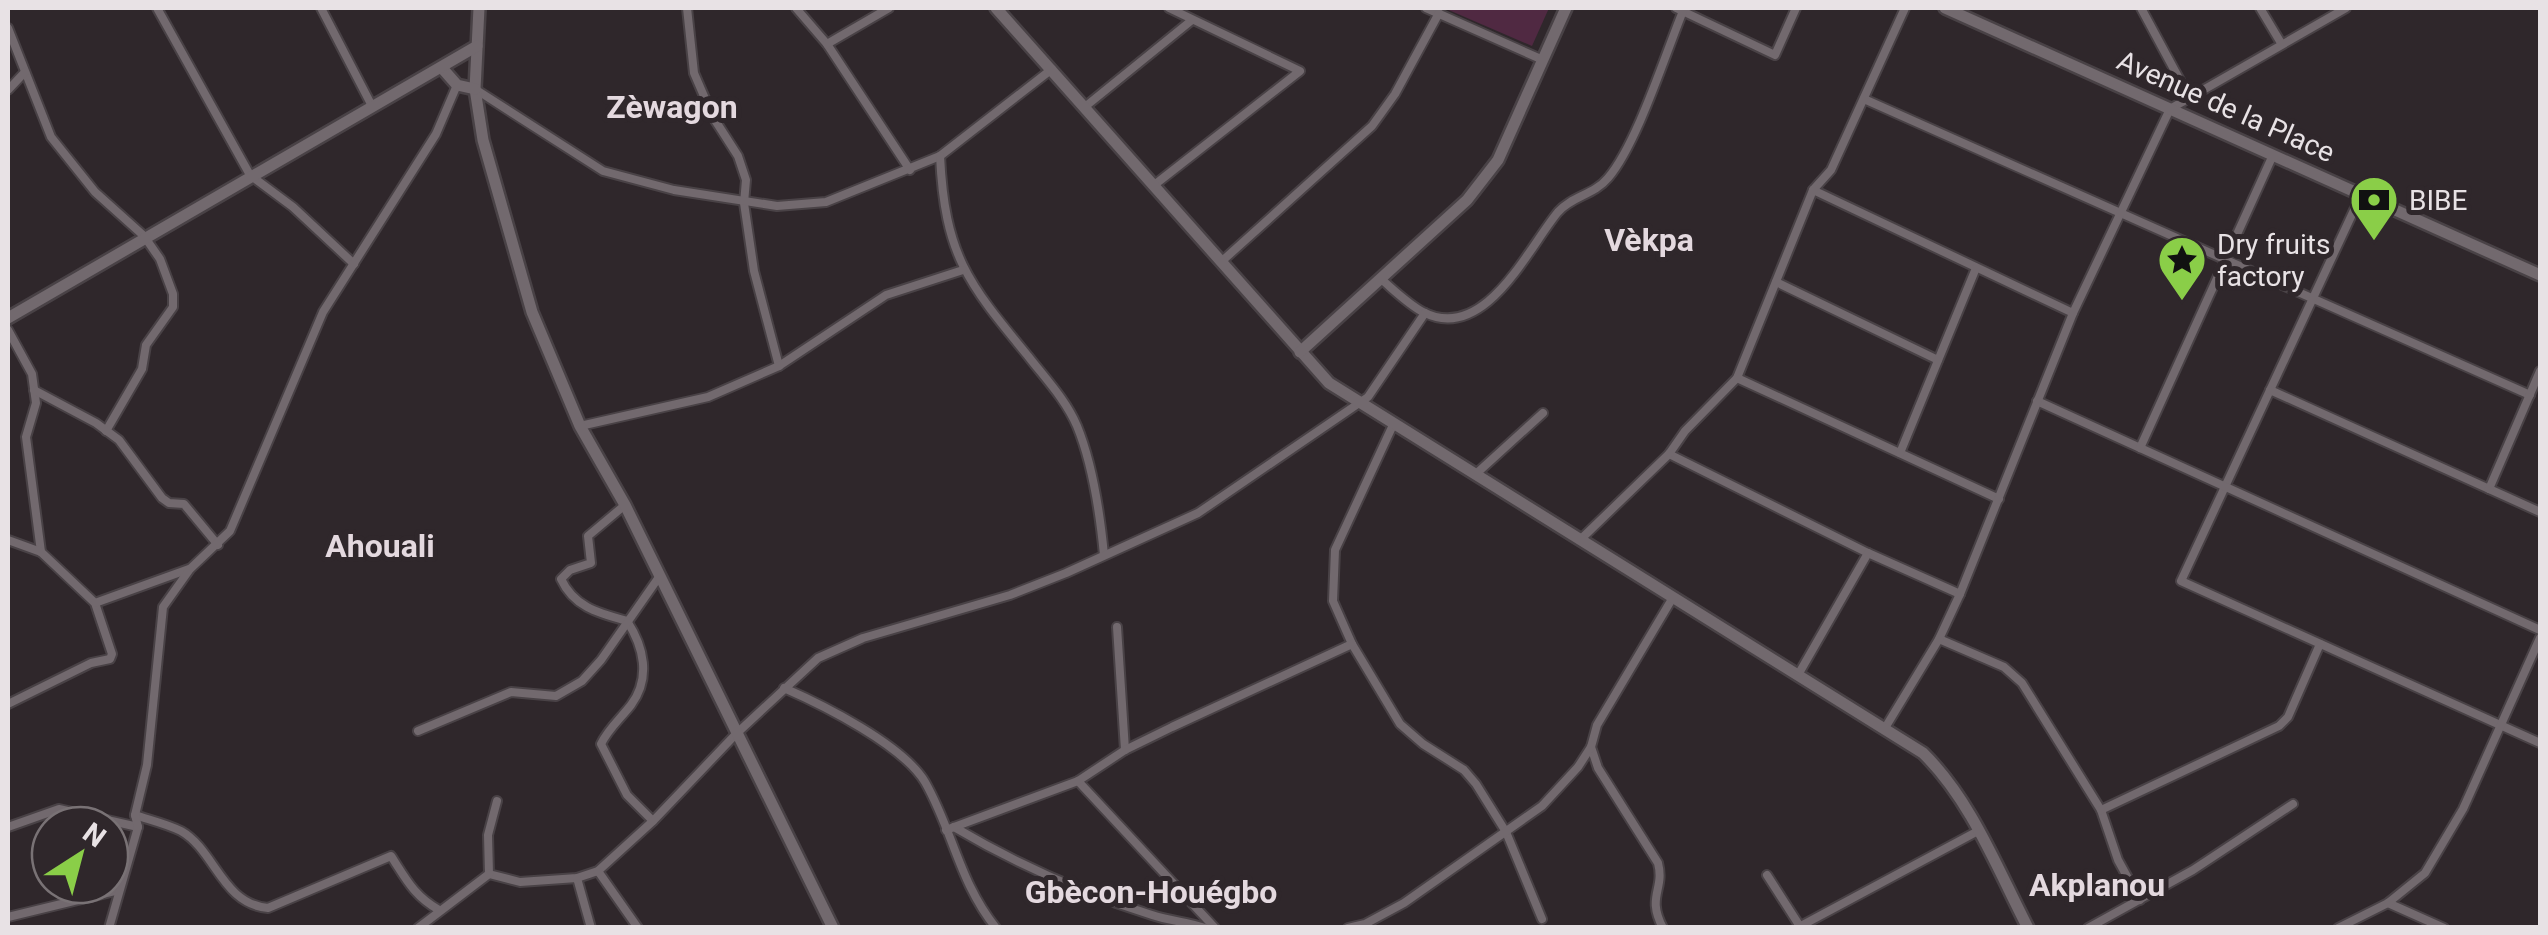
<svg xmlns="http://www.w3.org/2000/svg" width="2548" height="935" viewBox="0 0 2548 935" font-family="Roboto,sans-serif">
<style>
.green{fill:#502942}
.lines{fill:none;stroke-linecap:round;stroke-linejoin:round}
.street-casing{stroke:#494246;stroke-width:12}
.secondary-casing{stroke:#494246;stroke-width:16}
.street{stroke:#72696e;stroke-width:8}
.secondary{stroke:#72696e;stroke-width:11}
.labels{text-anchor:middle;stroke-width:10;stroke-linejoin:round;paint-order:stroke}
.street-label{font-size:28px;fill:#e8e2e5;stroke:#2f272b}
.poi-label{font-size:28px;fill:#e8e2e5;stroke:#2f272b;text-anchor:start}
.quarter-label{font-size:32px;font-weight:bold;fill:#e4d9df;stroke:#2f272b}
</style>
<rect width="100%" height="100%" fill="#2f272b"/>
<path class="green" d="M1444,8H1549L1532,46Z"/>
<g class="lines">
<g class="street-casing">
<g id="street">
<path d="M157,8L250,175L293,207L354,264"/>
<path d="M321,8L372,106"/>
<path d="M687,8L694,73L713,117L738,156L746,180L744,203L754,271L779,366"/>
<path d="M796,8L827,44L910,170"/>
<path d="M1426,8L1543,60"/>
<path d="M1676,8L1775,55L1796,8"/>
<path d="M2141,8L2189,97"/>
<path d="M2260,8L2281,43"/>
<path d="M8,28L51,137L95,192L144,236L160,259L173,294V307L146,345L142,369L106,431"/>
<path d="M827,44L889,8"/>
<path d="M475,89L603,171L674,190L777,206L826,202L940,156L1052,69"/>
<path d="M8,90L25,72"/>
<path d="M1864,99L2530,395"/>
<path d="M1086,106L1192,20"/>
<path d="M940,156C945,255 967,282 1028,356C1045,378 1066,400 1077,426C1093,465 1100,514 1104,555"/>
<path d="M1153,186L1300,71L1169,8"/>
<path d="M1813,190L2073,313"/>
<path d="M2362,193L2181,581L2540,743"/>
<path d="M1221,262L1372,126L1395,94L1439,13"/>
<path d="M1381,279C1394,290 1408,304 1423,312C1485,344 1528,248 1558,212C1572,196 1594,195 1608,178C1637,144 1665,55 1683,11"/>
<path d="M1776,282L1938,360"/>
<path d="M8,330L32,374L36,403L26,437L41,552"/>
<path d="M1737,378L1999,499"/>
<path d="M34,390L96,423L119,440L162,498L169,503L184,504L218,545"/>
<path d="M2270,390L2540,512"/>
<path d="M2037,401L2540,630"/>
<path d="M1393,425L1335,550L1333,601L1352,644L1400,724L1423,744L1464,770L1476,784L1506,832L1542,919"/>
<path d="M580,426L708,397L779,366L886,295L963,270"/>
<path d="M2140,448L2273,155"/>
<path d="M1900,453L1976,268"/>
<path d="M1669,454L1868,553L1960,594"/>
<path d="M1477,473L1543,413"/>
<path d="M2489,489L2540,371"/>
<path d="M625,505L588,536L591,563L570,570L561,579C574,607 598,613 627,621C644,647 651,678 631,705C621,718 608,729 601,744L627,795L653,821"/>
<path d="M8,540L41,552L95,603L112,654L110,659L91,663L8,704"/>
<path d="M1580,540L1669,454L1685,431L1737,378L1813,190L1831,170L1905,8"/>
<path d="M95,603L189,569"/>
<path d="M1117,627L1125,750"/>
<path d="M1939,639L2004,667L2022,683L2101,810L2118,860L2140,900"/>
<path d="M1798,675L1868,553"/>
<path d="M784,688C823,705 903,745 925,782C953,831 959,882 996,928"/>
<path d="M1885,728L1939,639L1960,594L2073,313L2170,109L2346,8"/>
<path d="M418,731L511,692L556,696L582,681L601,660L659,577"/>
<path d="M1591,747L1598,768L1658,863C1665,890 1646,896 1663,928"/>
<path d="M1078,781L1215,928"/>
<path d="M497,801L488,835L489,874L520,882L577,878L598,871L653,821L736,734L818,658L863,638L1010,595L1066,573L1198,513L1368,397L1425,313"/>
<path d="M2101,810L2279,726L2288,717L2320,644"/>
<path d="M135,815C150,820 167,824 181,831C215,850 222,904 268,908L391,856C406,879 414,896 439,910"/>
<path d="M8,827L59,809L138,827"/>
<path d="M954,827C1015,863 1084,894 1152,915C1170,921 1188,922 1205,928"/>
<path d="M946,830L1078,781L1125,750L1172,727L1352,644"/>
<path d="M598,871L638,928"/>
<path d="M1767,875L1801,928"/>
<path d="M577,878L591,928"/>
<path d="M2388,903L2444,928"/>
<path d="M8,917L119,890"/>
<path d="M109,928L138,827L135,815L147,765L163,607L190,569L230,531L323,312L436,134L457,85"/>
<path d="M418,928L489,874"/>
<path d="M1348,928L1365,924L1404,903L1542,806L1578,767L1591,747L1597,725L1672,599"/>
<path d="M1797,928L1978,831"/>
<path d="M2088,928L2193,870L2293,804"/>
<path d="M2338,928L2388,903L2425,873L2463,809L2540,638"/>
</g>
</g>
<g class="secondary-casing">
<g id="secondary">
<path d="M479,8L475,89L483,140L532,312L580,426L625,505L833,928"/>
<path d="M996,8L1329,383L1923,753C1971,800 1997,868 2028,928"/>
<path d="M1945,8L2540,275"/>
<path d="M442,68L457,85L475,89"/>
<path d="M8,318L477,46"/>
<path d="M1300,352L1467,200L1498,160L1566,8"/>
</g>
</g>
<use href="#street" class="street"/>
<use href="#secondary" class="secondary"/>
</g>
<defs>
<g id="bank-pin" transform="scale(2.5)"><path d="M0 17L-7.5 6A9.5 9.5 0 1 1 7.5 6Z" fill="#8ace48" stroke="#2f272b"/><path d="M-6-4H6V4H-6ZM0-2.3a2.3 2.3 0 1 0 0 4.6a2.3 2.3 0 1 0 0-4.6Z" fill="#111"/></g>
<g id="sight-pin" transform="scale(2.5)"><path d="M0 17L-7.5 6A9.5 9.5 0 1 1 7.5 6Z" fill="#8ace48" stroke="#2f272b"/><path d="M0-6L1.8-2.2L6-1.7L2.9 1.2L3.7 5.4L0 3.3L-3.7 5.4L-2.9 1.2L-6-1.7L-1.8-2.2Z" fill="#111"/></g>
</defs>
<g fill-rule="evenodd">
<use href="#bank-pin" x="2374" y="200"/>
<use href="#sight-pin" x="2182" y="260"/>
</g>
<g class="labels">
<g class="street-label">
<text transform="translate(2226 106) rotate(24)" y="10">Avenue de la Place</text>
</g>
<g class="poi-label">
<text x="2409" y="210">BIBE</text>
<text x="2217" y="254">Dry fruits<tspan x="2217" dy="32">factory</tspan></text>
</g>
<g class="quarter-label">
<text x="672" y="118">Zèwagon</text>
<text x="1649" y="251">Vèkpa</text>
<text x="380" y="557">Ahouali</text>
<text x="2097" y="896">Akplanou</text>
<text x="1151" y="903">Gbècon-Houégbo</text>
</g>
</g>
<rect width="2548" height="935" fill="none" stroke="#e8e2e5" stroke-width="20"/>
<g transform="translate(80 855) rotate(36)"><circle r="48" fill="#2f272b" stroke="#797275" stroke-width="2.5"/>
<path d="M0-8L18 38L0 25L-18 38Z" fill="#8ace48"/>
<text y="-15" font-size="28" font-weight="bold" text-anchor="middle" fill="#e8e2e5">N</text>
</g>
</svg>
